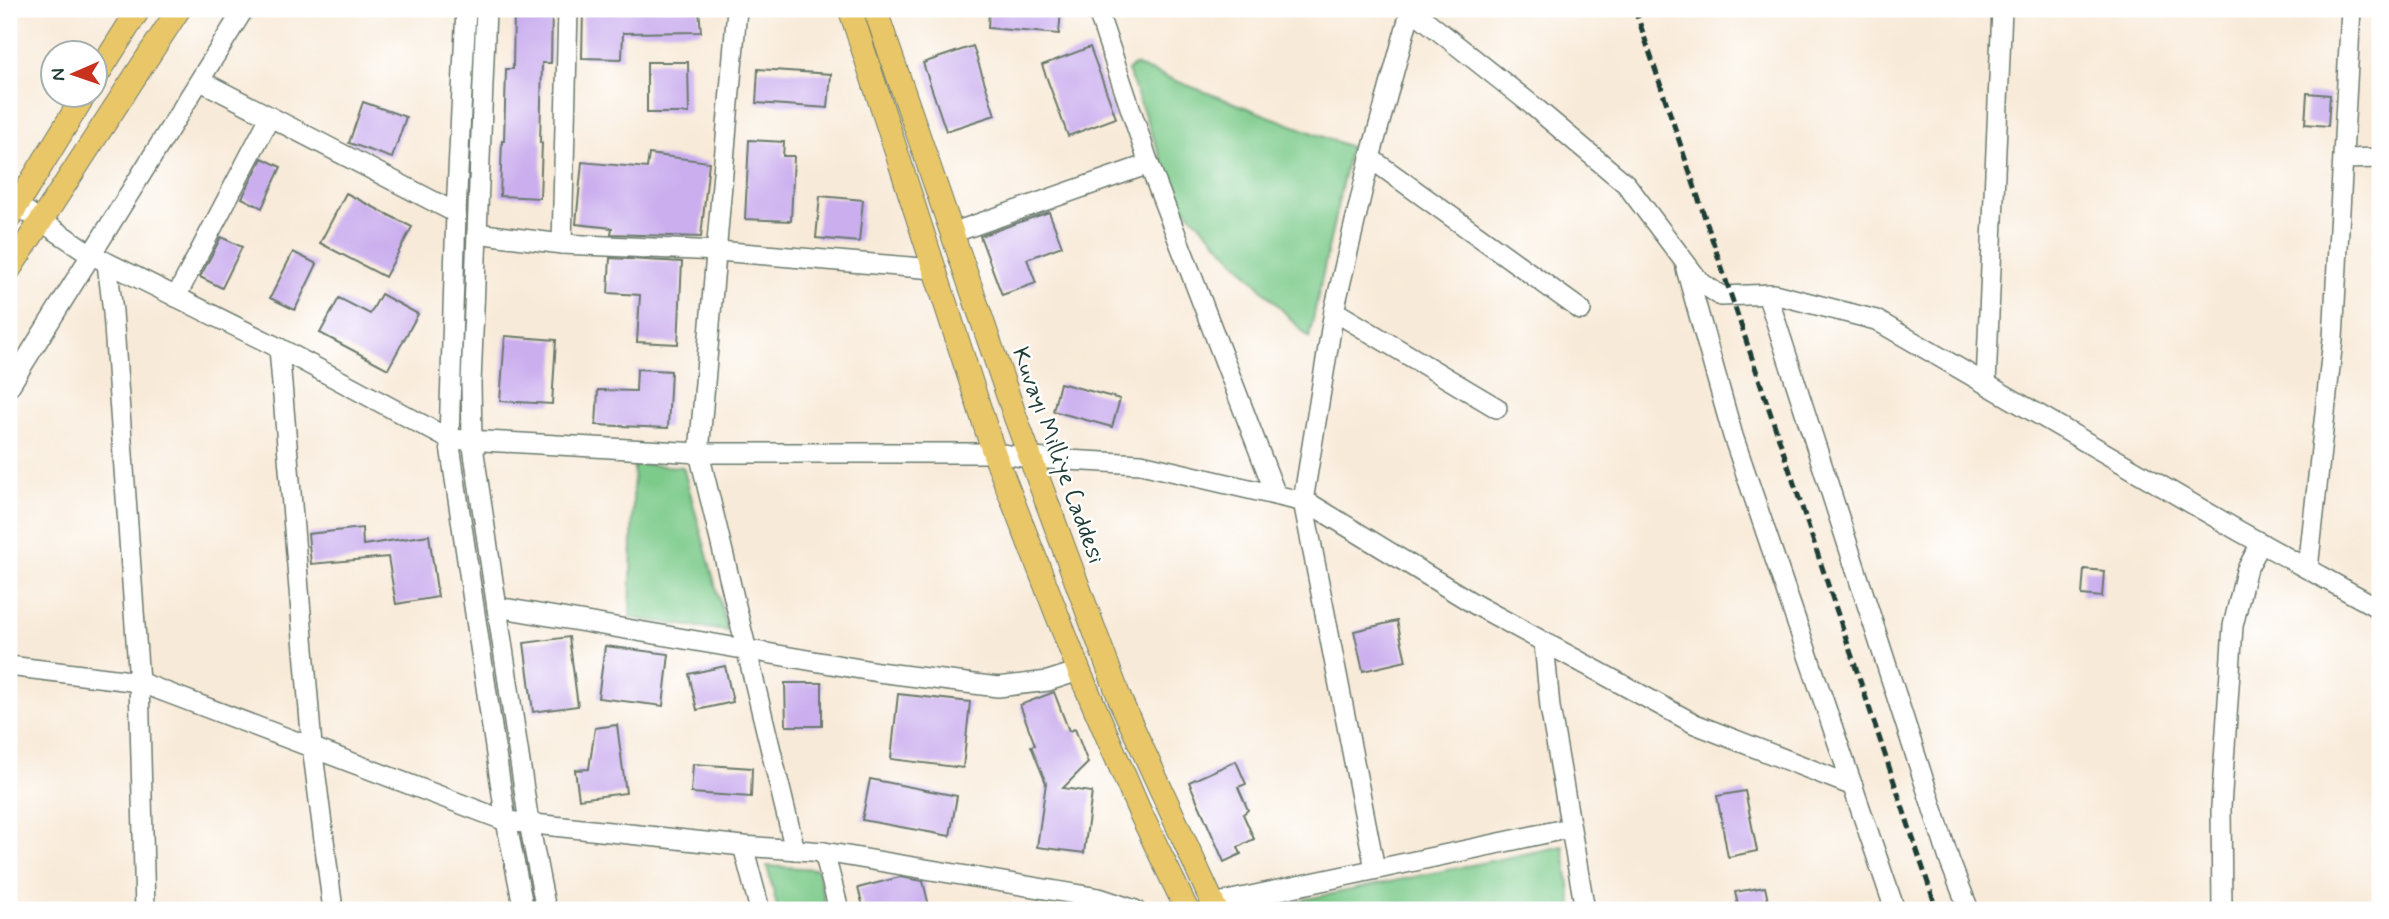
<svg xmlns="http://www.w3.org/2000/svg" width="2389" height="919" viewBox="0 0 2389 919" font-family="Mynerve,sans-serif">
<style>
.green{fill:#7dcb8b;stroke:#4e8460;stroke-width:2}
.building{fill:#caaeee}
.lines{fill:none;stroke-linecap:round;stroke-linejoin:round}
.minor-casing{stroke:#6b7a6d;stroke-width:22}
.major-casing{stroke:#6b7a6d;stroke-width:25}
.minor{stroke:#fff;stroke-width:19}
.major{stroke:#e9c769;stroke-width:23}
.rail{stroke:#1f3d34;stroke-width:5;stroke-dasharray:10 5;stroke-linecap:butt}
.labels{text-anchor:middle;stroke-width:5;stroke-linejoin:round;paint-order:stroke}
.street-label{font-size:24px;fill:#1f3d34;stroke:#fff}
</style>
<rect width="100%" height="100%" fill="#fff"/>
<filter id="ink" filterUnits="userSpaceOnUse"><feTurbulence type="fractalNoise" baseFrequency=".0143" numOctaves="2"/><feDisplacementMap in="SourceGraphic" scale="14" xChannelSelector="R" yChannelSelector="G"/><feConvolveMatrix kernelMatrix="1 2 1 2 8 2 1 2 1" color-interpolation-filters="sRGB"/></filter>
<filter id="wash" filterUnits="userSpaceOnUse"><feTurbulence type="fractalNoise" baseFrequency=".00686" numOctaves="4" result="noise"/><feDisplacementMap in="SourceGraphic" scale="28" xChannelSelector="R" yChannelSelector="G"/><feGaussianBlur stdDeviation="1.57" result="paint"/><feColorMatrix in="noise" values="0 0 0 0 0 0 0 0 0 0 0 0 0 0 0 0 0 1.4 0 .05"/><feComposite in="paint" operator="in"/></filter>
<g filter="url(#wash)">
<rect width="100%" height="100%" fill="#f8ead8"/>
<g class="green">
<path d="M1134,65L1350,147L1309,338L1177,200L1128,71Z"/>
<path d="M634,464L683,467L728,631L630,618Z"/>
<path d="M1563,846L1573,910H1254Z"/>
<path d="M767,866L817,869L827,910H778Z"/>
</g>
<g id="blocks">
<g class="building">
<path d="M514,9H552L551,63H542L540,143H542L540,198L500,196L502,141H504L506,69H513Z"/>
<path d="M583,9H699L701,32L623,33L622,59L582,58Z"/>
<path d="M989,9H1061L1059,34L988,28Z"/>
<path d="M973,46L995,115L946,131L923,63Z"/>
<path d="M1090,47L1116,118L1068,136L1042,65Z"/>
<path d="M647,62H688L689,113H647Z"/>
<path d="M758,69L831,74L828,108L756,103Z"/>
<path d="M2307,93L2330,95L2328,126L2305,124Z"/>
<path d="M363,102L406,117L392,158L349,143Z"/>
<path d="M749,140L784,142L783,156H794L791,221L745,219Z"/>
<path d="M649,154L709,162L701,237L611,234L612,228L576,224L582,162L647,168Z"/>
<path d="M262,158L281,167L262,208L242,198Z"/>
<path d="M346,193L412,227L385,277L320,243Z"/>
<path d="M820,196L863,200L859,242L816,238Z"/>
<path d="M1049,212L1062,246L1027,259L1036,283L1002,295L980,236Z"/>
<path d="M221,237L242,247L222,288L200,277Z"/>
<path d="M293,252L317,264L295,310L270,298Z"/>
<path d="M610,258L682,262L678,344L637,342L640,295L608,293Z"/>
<path d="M381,294L418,314L388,369L320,333L339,298L370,314Z"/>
<path d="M505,336L556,340L552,404L500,401Z"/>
<path d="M637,369L671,371L668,428L596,425L598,390L636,391Z"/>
<path d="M1060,383L1120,399L1112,427L1053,411Z"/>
<path d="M362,528L363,545L429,535L438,597L396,604L388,557L311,564L308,534Z"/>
<path d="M2084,569L2104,571L2102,597L2082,595Z"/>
<path d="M1397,621L1406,661L1363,671L1354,631Z"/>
<path d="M569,637L578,706L533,712L524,643Z"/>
<path d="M605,646L669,654L663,706L598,698Z"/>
<path d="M725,666L733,702L697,710L689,674Z"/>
<path d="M785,683H822V726H786Z"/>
<path d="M1054,692L1069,731L1075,729L1088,763L1063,788L1092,792L1084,853L1037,847L1046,783L1031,746L1035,745L1020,705Z"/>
<path d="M898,694L970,702L963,768L891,759Z"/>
<path d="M617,725L626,793L579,799L575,770L589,769L595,728Z"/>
<path d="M1236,761L1246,784L1238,787L1248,810L1243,814L1254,839L1238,847L1241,854L1224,862L1189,782Z"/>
<path d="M693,764L752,768L751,797L691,793Z"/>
<path d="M870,779L957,796L950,836L862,820Z"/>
<path d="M1745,791L1757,851L1728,857L1717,796Z"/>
<path d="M900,877L923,881L930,910H864L858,888Z"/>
<path d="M1765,887L1770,910H1739L1735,892Z"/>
</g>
</g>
</g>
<g filter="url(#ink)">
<use href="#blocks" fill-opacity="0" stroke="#6b7a6d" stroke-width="2"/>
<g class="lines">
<g class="minor-casing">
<g id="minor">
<path d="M466,9L456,213L449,439L506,821L524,910"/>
<path d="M486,9L471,383L472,440L529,823L546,910"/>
<path d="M737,9L699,453L795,850"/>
<path d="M1097,9L1149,164L1276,495"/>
<path d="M201,81L456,213"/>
<path d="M1370,158L1581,310"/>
<path d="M2344,159L2380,158"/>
<path d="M17,205L92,255L279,348L449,439L699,453H994L1030,458L1141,464L1309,503L1476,605L1695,724L1853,786"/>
<path d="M477,233L562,244L718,251L934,269"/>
<path d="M952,233L1149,164"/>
<path d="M562,244L568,9"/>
<path d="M107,263L113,312L139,682L145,910"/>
<path d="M1686,269L1733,436L1895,910"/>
<path d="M1767,294L1950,862L1969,910"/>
<path d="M176,297L270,117"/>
<path d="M1334,311L1497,408"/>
<path d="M279,348L312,746L333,910"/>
<path d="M1986,384L2002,9"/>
<path d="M9,387L244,9"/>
<path d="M2308,569L2333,339L2351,9"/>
<path d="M497,607L878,672L998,687L1048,681L1079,671"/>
<path d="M1544,642L1550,707L1585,910"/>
<path d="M9,666L139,682L506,821L743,846L824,852L1099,898L1135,910"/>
<path d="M743,846L760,910"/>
<path d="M824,852L839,910"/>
<path d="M1375,869L1303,501L1334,311L1370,158L1411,9L1532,105L1626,184L1700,282L1721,296L1774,294L1876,320L2239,531L2380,609"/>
<path d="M1213,904L1570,828"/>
<path d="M2222,910L2221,807L2233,626L2246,571L2261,543"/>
</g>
</g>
<g class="major-casing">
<g id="major">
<path d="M850,9L994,453L1079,671L1139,810L1187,910"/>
<path d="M875,9L1016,419L1121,702L1216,910"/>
<path d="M94,80L139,9"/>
<path d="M9,218L85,94"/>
<path d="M9,270L179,9"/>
</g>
</g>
<use href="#minor" class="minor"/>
<use href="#major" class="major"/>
<path class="rail" d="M1635,9L1937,910"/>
</g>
</g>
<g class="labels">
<g class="street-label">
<text transform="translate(1059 455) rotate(70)" y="8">Kuvayı Milliye Caddesi</text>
</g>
</g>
<rect width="2389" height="919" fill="none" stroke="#fff" stroke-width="35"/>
<g transform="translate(74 74) rotate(268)"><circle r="33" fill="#ffffff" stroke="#a5b1ae" stroke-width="2"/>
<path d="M0-5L12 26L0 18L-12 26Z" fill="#c8321e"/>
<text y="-10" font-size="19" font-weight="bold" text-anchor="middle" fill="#1f3d34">N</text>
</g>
</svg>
